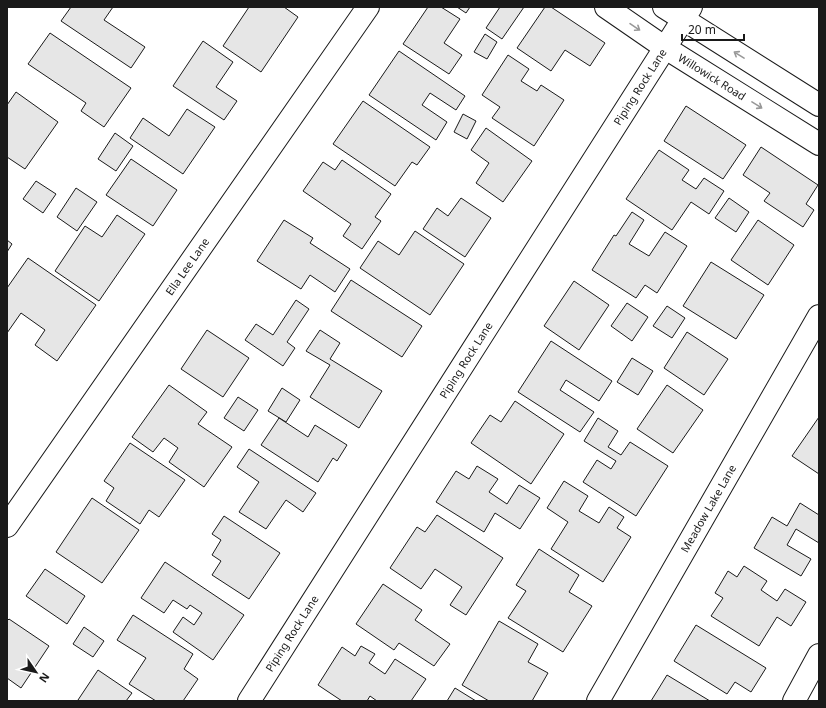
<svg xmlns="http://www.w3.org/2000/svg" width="826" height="708" viewBox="0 0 826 708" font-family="'Noto Sans',sans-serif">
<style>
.building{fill:#e6e6e6;stroke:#1a1a1a}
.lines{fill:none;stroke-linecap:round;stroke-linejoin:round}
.minor-casing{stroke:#1a1a1a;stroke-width:24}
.major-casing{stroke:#1a1a1a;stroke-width:24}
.minor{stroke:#fff;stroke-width:22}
.major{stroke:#fff;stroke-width:22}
.oneway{stroke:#989898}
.labels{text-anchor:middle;stroke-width:3;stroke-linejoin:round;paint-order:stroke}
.street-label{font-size:11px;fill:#1a1a1a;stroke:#fff}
</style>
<rect width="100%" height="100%" fill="#fff"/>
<g class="building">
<path d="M71,7H113L104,20L145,47L131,68L61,21Z"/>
<path d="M249,7H284L298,17L261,72L223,46Z"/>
<path d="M428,7H441L460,19L444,43L462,55L449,74L403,44Z"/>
<path d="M457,7H470L466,13Z"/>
<path d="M500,7H524L502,39L486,28Z"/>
<path d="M545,7H551L605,43L590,66L565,50L551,71L517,48Z"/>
<path d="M50,33L131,88L104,127L81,111L86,103L28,64Z"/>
<path d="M485,34L497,42L487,59L474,52Z"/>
<path d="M203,41L233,62L216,87L237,101L224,120L173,86Z"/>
<path d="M399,51L465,96L456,110L430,93L422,105L447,122L436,140L369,95Z"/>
<path d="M508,55L529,69L521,81L537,91L541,85L564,100L534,146L492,118L500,107L482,95Z"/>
<path d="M16,92L58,122L25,169L7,157V105Z"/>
<path d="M363,101L430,147L417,165L412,162L395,186L333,144Z"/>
<path d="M686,106L746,145L723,179L664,141Z"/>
<path d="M187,109L215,127L183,174L130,138L143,118L169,136Z"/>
<path d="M463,114L476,121L467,139L454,132Z"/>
<path d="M486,128L532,161L503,202L476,183L489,163L471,150Z"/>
<path d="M115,133L133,146L116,171L98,159Z"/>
<path d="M761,147L818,185L806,204L814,210L803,227L764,201L770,193L743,175Z"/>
<path d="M659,150L689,170L682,180L696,189L704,178L724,191L709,214L691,202L672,230L626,199Z"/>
<path d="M131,159L177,190L153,226L106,195Z"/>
<path d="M342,160L391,194L375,217L381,221L362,249L343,236L351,224L303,191L323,162L335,170Z"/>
<path d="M36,181L56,194L43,213L23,199Z"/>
<path d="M76,188L97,202L77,231L57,217Z"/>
<path d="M461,198L491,218L465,257L423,229L437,208L448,216Z"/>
<path d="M729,198L749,212L736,232L715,218Z"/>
<path d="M632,212L644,220L629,244L649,256L665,232L687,246L657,293L645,285L636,298L592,270L614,235L616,236Z"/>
<path d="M117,215L145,234L99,301L55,271L85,226L102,237Z"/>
<path d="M284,220L313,238L310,243L350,269L335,292L310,275L301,289L257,261Z"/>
<path d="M758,220L794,245L768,285L731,260Z"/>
<path d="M415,231L464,264L430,315L360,268L378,241L399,255Z"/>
<path d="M7,240L12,244L7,252Z"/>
<path d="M28,258L96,305L57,361L35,345L45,330L21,313L7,333V288Z"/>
<path d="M711,262L764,295L736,339L683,306Z"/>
<path d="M351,280L422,326L402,357L331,311Z"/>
<path d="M574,281L609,305L579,350L544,326Z"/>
<path d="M296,300L309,309L287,342L295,348L283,366L245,340L256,324L273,335Z"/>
<path d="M627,303L648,317L632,341L611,326Z"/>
<path d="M667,306L685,318L672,338L653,326Z"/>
<path d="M207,330L249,358L223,397L181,369Z"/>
<path d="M320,330L340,343L330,359L382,391L359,428L310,397L330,365L306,351Z"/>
<path d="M687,332L728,359L704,395L664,368Z"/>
<path d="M551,341L612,381L599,401L566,380L560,390L594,412L580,432L518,392Z"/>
<path d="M632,358L653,371L638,395L617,382Z"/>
<path d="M169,385L207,412L198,424L232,447L204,487L169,462L178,448L164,438L153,452L132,437Z"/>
<path d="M667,385L703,410L673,453L637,429Z"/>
<path d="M282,388L300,400L286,422L268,411Z"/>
<path d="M238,397L258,410L244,431L224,418Z"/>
<path d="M515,401L564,434L531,484L471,443L490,415L501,422Z"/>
<path d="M819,417V474L792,456Z"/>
<path d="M279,418L308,437L315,425L347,445L337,461L333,458L318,482L261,445Z"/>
<path d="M598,418L618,431L608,447L621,455L630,442L668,466L636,516L583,482L597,460L611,469L616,461L584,441Z"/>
<path d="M130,443L185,480L159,517L149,510L140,524L106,501L114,488L104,481Z"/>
<path d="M249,449L316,493L303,512L286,500L266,529L239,512L259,482L237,467Z"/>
<path d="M477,466L498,479L489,492L507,504L519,485L540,498L520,529L495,513L484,532L436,502L456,471L469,479Z"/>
<path d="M564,481L588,496L579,511L599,523L609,507L624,517L617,528L631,537L603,582L551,549L568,522L547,508Z"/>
<path d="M92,498L139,530L102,583L56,552Z"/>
<path d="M800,503L819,515V543L796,529L787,545L811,559L801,576L754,548L772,517L787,526Z"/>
<path d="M437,515L503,558L466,615L450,605L462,587L435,569L421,589L390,568L417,527L425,532Z"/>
<path d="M224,516L280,553L249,599L212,575L221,561L212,555L221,540L212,534Z"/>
<path d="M539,549L579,575L569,592L592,606L563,652L508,618L526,591L516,585Z"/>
<path d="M165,562L244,615L213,660L173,632L183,617L194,625L202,613L190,605L187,609L173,600L164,613L141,598Z"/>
<path d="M744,566L767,581L761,590L777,601L785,589L806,602L791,626L777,617L759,646L711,616L723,598L715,593L728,571L737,577Z"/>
<path d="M45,569L85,596L67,624L26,596Z"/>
<path d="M383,584L422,610L415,620L450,644L434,666L399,643L394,650L356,624Z"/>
<path d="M133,615L193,654L184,669L198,679L183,701H156L129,684L146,658L117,640Z"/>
<path d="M9,619L49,646L21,688L7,678V621Z"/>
<path d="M499,621L538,644L528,662L548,673L532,701H489L462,685Z"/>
<path d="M696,625L766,668L751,692L735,682L727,694L674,661Z"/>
<path d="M84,627L104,641L93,657L73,644Z"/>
<path d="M361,646L375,654L369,663L385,674L395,659L426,679L411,701H377L370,696L367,701H342L318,685L342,647L355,656Z"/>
<path d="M98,670L132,693L126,701H80L78,700Z"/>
<path d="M667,675L710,701H651Z"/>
<path d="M455,688L476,701H447Z"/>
</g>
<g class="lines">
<g class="minor-casing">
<g id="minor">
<path id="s1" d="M7,526L368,7"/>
<path id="s2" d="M249,701L691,7"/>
<path id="s3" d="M598,701L819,316"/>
</g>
</g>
<g class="major-casing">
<g id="major">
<path id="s4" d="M606,7L664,47L819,144"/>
<path d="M664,7L819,105"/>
<path d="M794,701L819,655"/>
</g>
</g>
<use href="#minor" class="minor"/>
<use href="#major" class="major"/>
</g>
<defs><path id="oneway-shaft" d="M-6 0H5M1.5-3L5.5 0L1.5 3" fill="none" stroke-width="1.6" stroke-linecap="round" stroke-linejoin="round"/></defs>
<g class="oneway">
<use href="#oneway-shaft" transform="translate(635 27) rotate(34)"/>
<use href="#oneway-shaft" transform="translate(739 55) rotate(-148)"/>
<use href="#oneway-shaft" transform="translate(757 105) rotate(32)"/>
</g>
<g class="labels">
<g class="street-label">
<text dy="4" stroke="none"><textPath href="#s4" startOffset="127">Willowick Road</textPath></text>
<text dy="4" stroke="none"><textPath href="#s2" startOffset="728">Piping Rock Lane</textPath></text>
<text dy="4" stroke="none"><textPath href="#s1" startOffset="316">Ella Lee Lane</textPath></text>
<text dy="4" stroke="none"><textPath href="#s2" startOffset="404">Piping Rock Lane</textPath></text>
<text dy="4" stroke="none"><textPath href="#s3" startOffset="222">Meadow Lake Lane</textPath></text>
<text dy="4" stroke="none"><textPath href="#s2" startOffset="80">Piping Rock Lane</textPath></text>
</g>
</g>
<rect width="826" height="708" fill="none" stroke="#1a1a1a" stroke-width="16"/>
<g transform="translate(36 672) rotate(124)" stroke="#ffffff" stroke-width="3" paint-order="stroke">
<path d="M0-3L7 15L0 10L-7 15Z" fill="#1a1a1a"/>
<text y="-6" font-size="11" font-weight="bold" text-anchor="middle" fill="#1a1a1a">N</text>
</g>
<path d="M682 34v6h62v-6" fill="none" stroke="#1a1a1a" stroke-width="2"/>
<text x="688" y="34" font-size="12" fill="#1a1a1a" stroke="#ffffff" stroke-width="3" paint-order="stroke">20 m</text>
</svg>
